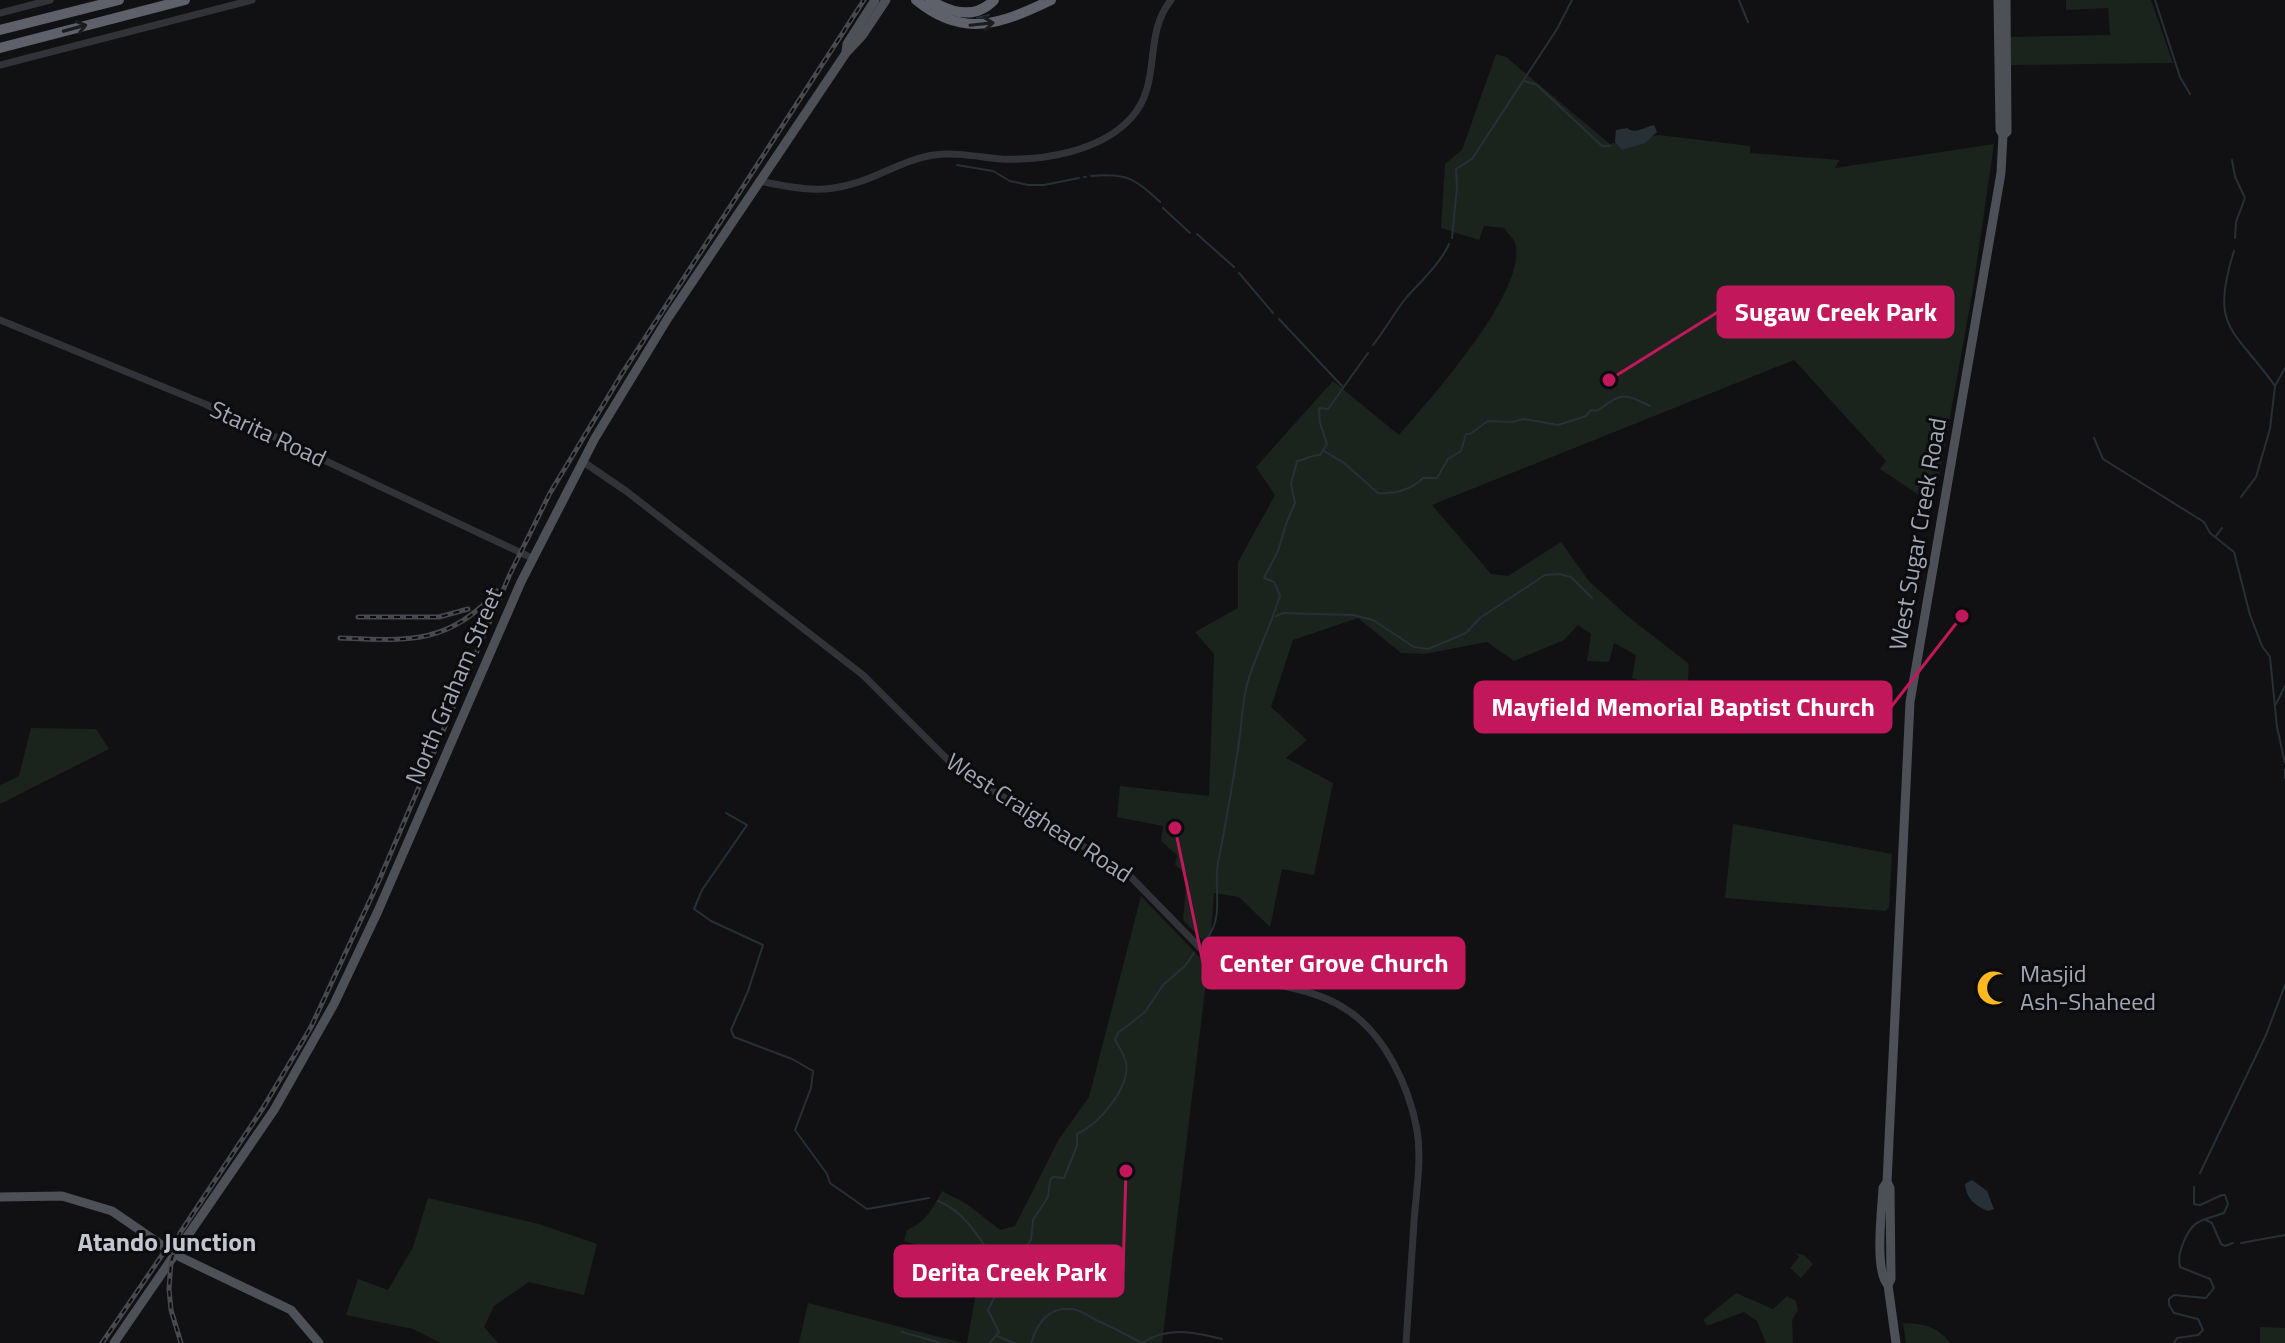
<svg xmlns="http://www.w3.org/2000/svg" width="2285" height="1343" viewBox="0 0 2285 1343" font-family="'Titillium Web',sans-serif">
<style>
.green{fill:#1b231d}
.water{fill:#273037}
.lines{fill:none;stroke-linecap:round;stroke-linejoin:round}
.stream{stroke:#273037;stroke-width:2}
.minor{stroke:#323338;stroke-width:7}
.major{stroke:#4e5057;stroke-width:9}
.highway{stroke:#5e616a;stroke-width:10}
.rail-casing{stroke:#47494f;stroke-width:5}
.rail{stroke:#0c0c0e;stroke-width:2;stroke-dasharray:6;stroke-linecap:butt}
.oneway{stroke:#1c1d20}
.labels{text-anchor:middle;stroke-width:6;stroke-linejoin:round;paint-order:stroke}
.street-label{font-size:24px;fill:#a2a7b5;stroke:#0c0c0e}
.poi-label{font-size:24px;fill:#a2a7b5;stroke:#0c0c0e;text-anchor:start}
.neighbourhood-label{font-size:26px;font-weight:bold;fill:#c3c6d0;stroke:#0c0c0e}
.leader{fill:none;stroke:#c2185b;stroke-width:3}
.callout-dot{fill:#c2185b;stroke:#0c0c0e;stroke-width:3}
.callout{fill:#c2185b;stroke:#c2185b;stroke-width:3}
.callout-label{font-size:26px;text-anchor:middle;font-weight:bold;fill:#fff}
</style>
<rect width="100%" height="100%" fill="#111113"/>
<g class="green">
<path d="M2066,0H2151L2173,63L2011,65L2010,37L2110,35L2108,8L2066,10Z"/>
<path d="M1496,54L1506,57L1610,144L1659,135L1750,146V153L1839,160L1835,168L1994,144L1973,289L1934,505L1880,469L1886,461L1794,360L1432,505L1491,574L1508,576L1561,542L1589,581L1626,615L1689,664L1687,695L1632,678L1636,655L1614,643L1609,662L1587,661L1591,634L1578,625L1564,640L1514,661L1487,642L1424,654L1401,653L1358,618L1293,640L1271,707L1307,740L1286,758L1333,783L1314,875L1282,869L1270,927L1239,897L1214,893L1210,948L1183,920L1187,874L1175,865L1177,855L1161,841L1163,826L1117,817L1120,786L1209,796L1214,654L1195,632L1238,608V562L1275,495L1256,467L1333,381L1399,435C1429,400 1529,290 1515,243C1513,238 1507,232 1504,228L1484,226L1479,240L1441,228L1445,164L1462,150Z"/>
<path d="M31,728L96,729L109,749L0,804V785L19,776Z"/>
<path d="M1733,824L1892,854L1889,907L1886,911L1725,898Z"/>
<path d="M1141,896L1208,966L1162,1343H967L981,1265L904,1241L907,1230C925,1223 933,1208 942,1191L967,1204L1000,1230L1015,1226L1059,1139L1089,1097Z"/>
<path d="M428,1198L539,1224L597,1244L584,1295L529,1282L494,1306L484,1327L498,1343H441L413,1329L346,1315L358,1279L388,1290L413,1247Z"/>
<path d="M1795,1253L1804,1255L1813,1264L1801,1278L1790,1268L1799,1257Z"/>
<path d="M1736,1293L1773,1309L1787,1296L1796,1301L1798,1310L1792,1320L1793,1343H1766L1757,1321L1744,1312L1707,1326L1703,1320Z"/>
<path d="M808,1303L963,1343H799Z"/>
<path d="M1903,1323C1924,1324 1937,1326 1950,1343H1906Z"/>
<path d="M2260,1327L2285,1328V1343H2260Z"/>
</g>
<g class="water">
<path d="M1654,125L1657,132L1645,143L1622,150L1615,142L1616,130L1627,128C1636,135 1644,127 1654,125Z"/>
<path d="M1972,1180L1987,1191L1994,1209L1988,1211C1975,1206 1966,1198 1965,1184Z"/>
</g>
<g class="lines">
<g class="stream">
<path d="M1739,0L1748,22"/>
<path d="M2155,0L2180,77L2190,94"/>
<path d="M977,18L989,15"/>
<path d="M1524,81L1537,85L1602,146H1610"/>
<path d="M2232,160L2235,177L2245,198L2236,222L2235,238"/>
<path d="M957,165L993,171L1010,181L1028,185H1044L1079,178"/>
<path d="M1091,176C1126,173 1135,178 1160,202"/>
<path d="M1084,177H1086"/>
<path d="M1163,208L1190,233"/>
<path d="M1197,234L1234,267"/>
<path d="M1452,238L1457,187L1456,169L1472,159L1557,29L1572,0"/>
<path d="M2234,251C2209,329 2234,328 2275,386"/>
<path d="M1239,273L1273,313"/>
<path d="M1279,319L1342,386"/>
<path d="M1373,345C1385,330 1394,313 1406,298C1419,283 1441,263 1449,244"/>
<path d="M2094,438L2103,459L2204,522L2210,533L2234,552L2250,615L2262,646L2270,657L2277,727L2285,763"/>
<path d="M1324,451L1344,463L1378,493C1396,494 1411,490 1423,478H1437L1448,459L1461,451L1466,434H1470L1488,421L1512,422L1524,419L1558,425L1586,416L1591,410L1597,411C1622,393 1622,392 1650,406"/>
<path d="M2241,497L2256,477L2270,429L2275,386L2285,368"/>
<path d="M2216,536L2222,528"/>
<path d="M1276,616L1283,613L1353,615L1373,620L1414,647L1428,649L1466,633L1480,618L1545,575L1559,574L1571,577L1592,598"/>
<path d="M2276,704L2285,686"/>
<path d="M2285,770V778"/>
<path d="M726,813L747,825L702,890L694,909L711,921L763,945L748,991L731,1030L734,1037L792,1059L813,1071L811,1088L795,1130L827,1174L830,1183L867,1209L929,1198"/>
<path d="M1206,939C1225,918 1213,888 1218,863C1226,823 1233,782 1239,742C1242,721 1242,701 1248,681C1257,651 1272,624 1280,595L1274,582L1264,578L1278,551L1286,524L1295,503L1291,484L1297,461C1306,460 1312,454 1320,455L1327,444L1320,423L1319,408L1328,409L1368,353"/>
<path d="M2200,1173L2266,1035L2285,985"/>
<path d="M938,1201C961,1209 979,1236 991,1256L999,1258L1006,1275"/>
<path d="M2206,1220L2212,1223L2221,1244L2225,1246L2233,1243"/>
<path d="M2241,1243L2285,1235"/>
<path d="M902,1332L941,1343"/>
<path d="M997,1336L1014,1343"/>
<path d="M990,1343L999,1332L988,1310L1004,1278L1015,1277L1021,1255L1031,1240L1033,1220L1048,1197L1050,1180L1053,1177L1064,1178L1077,1146V1134C1099,1124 1130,1088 1126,1063C1125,1055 1119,1047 1115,1040L1118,1033L1145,1012L1163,985L1185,966L1194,953"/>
<path d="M1031,1343C1037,1324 1049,1306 1072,1309C1081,1310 1088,1316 1096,1320C1112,1327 1127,1335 1142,1343C1167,1326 1194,1332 1222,1339"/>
<path d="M2174,1343L2177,1338L2198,1335L2203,1330L2198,1319L2174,1313L2169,1305V1299L2174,1295L2206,1298L2214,1288L2210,1279L2180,1267C2178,1257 2180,1251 2184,1241C2194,1218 2202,1221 2224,1213L2228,1204L2225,1195H2222L2200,1205L2194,1204V1187"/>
</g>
<g class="minor">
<path d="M0,13L50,0"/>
<path d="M0,65L252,0"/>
<path d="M759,181C806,191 831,195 877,175C896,167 914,158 934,155C957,152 979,157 1001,159C1044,161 1101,151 1131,118C1163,83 1142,36 1171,0"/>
<path d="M0,320L205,404L532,558"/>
<path d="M582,461L626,491L863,675L956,768L1127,873L1209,957C1250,989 1302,981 1344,1008C1384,1032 1409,1086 1417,1130C1422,1160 1416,1192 1414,1222C1411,1262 1409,1303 1406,1343"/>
</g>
<g class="major">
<path d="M1998,0L2000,130L2003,135"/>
<path d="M846,52L847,44L875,0"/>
<path d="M1887,1182L1883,1188C1882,1209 1874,1271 1888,1285"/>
<path d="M0,1197L62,1196L112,1211L176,1255L291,1310L319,1343"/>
<path d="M114,1343L274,1110L334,1004L378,911L521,582L595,438L668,318L846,53L862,36L886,0"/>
<path d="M1896,1343L1888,1285L1891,1279L1890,1188L1887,1182L1910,702L2001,173L2003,135L2007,132L2006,0"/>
</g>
<g class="highway">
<path d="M916,0C963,39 1001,24 1051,0"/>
<path d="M930,0C951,13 975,20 994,0"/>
<path d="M0,30L119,0"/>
<path d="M0,48L185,0"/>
</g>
<g class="rail-casing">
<g id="rail">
<path d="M358,617H439L468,609"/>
<path d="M340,638C407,641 449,645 497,591"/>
<path d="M102,1343L173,1239"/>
<path d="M181,1343L171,1310L169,1289L171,1262L180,1233L263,1108L311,1027L378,883L510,574L550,493L623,372L864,0"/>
</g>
</g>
<use href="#rail" class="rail"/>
</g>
<defs><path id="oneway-shaft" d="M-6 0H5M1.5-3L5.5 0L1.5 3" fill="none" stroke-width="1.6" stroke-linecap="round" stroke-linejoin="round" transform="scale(2)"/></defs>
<g class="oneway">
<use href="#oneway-shaft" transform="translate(982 24) rotate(-6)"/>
<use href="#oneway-shaft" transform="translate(75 28) rotate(-15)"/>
</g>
<defs>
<g id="mosque-bare" transform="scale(2.76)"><path d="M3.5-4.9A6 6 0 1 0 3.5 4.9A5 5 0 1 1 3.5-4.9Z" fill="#feb81f" stroke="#0c0c0e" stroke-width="2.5" paint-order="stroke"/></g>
</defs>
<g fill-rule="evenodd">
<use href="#mosque-bare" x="1994" y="988"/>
</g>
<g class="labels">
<g class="street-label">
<text transform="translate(268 434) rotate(25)" y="8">Starita Road</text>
<text transform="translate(1918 534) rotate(-80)" y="8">West Sugar Creek Road</text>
<text transform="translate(454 686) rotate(-67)" y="8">North Graham Street</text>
<text transform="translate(1039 818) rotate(33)" y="8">West Craighead Road</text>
</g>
<g class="poi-label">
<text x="2020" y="982">Masjid<tspan x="2020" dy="28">Ash-Shaheed</tspan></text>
</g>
<g class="neighbourhood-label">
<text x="167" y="1251">Atando Junction</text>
</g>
</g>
<path class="leader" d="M1609 380L1718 312M1962 616L1891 707M1175 828L1203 963M1126 1171L1123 1271"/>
<g class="callout-dot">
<circle cx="1609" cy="380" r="8"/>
<circle cx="1962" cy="616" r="8"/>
<circle cx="1175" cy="828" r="8"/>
<circle cx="1126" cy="1171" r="8"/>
</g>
<g class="callout">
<rect x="1718" y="287" width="235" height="50" rx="8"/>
<rect x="1475" y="682" width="416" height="50" rx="8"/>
<rect x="1203" y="938" width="261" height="50" rx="8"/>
<rect x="895" y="1246" width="228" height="50" rx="8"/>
</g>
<g class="callout-label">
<text x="1836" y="321">Sugaw Creek Park</text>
<text x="1683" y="716">Mayfield Memorial Baptist Church</text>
<text x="1334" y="972">Center Grove Church</text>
<text x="1009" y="1281">Derita Creek Park</text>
</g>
</svg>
